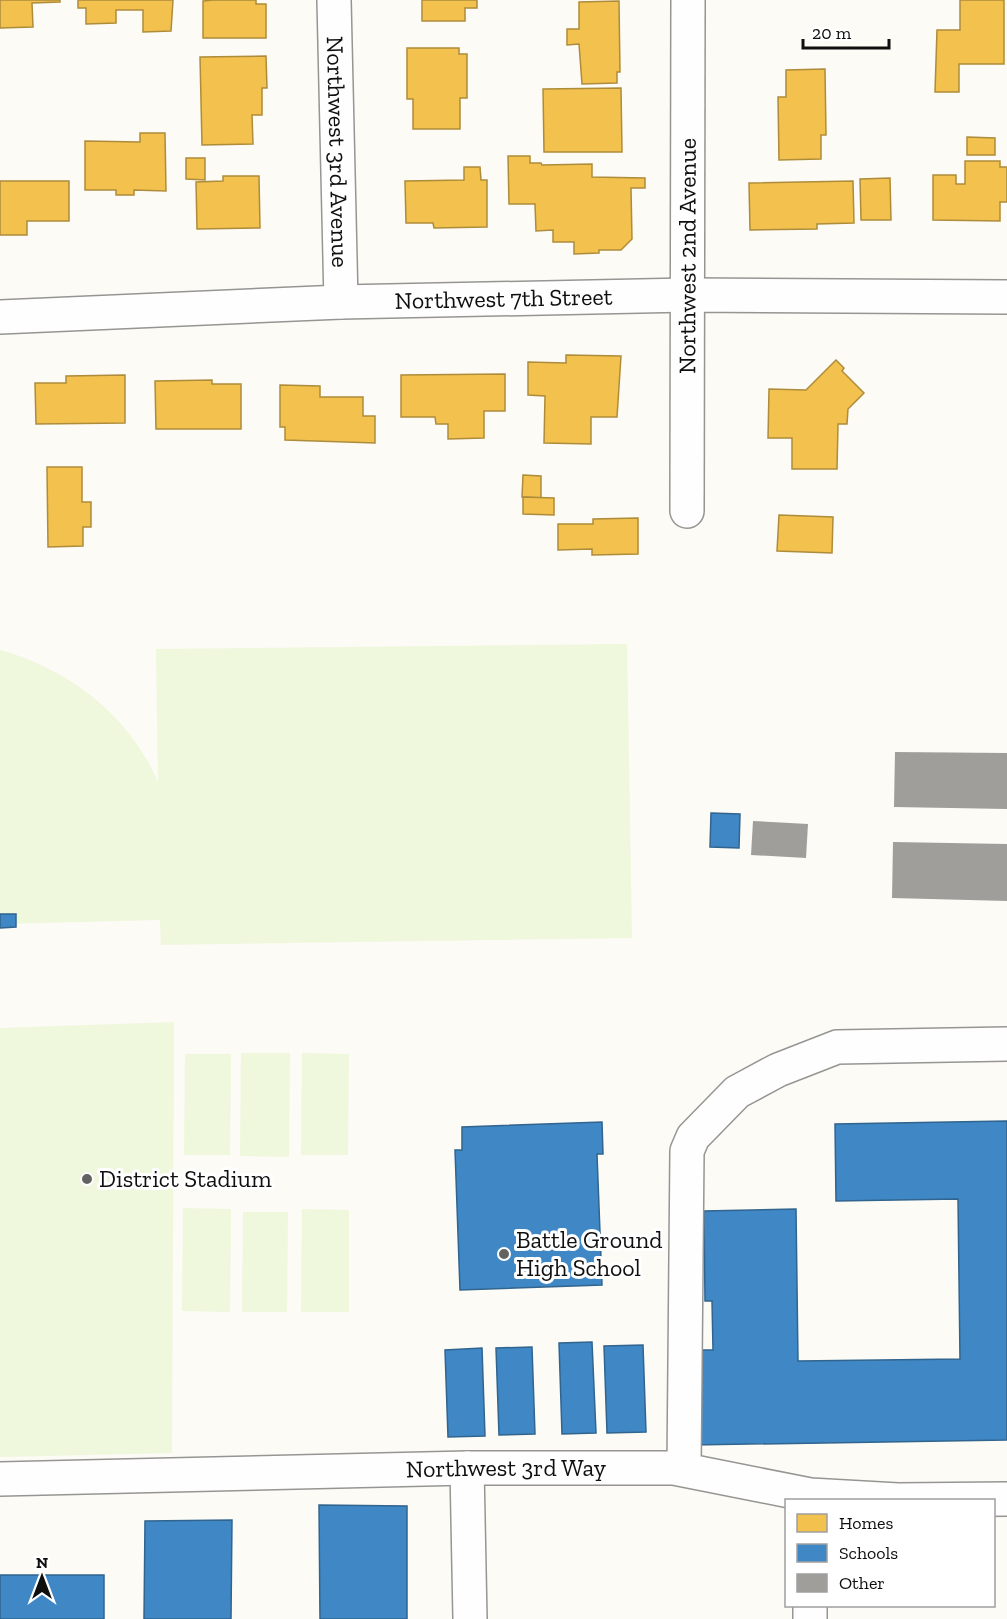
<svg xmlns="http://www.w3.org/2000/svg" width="1007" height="1619" viewBox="0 0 1007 1619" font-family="'Zilla Slab',serif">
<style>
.pitch{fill:#eff7dd}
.homes{fill:#f2c14e;stroke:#ae8c3b;stroke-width:1.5}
.schools{fill:#3f88c5;stroke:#31648e;stroke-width:1.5}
.building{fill:#a09e9a}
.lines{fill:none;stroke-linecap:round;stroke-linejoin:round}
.minor-casing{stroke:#969593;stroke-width:36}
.minor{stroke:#fffefe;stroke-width:33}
.poi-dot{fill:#626260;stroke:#fff;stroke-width:2}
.labels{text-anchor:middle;stroke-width:6;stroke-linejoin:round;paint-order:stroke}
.street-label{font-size:24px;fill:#0f0f0f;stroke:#fff}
.poi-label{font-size:24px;fill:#0f0f0f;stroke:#fff;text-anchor:start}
</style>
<rect width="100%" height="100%" fill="#fcfbf5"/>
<g class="pitch">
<path d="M627,644L632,938L161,945L160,920L0,924V650C69,669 129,715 158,782L156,649Z"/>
<path d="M174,1022L172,1453L0,1457V1028Z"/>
<path d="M241,1053H290L289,1157L240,1156Z"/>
<path d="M302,1053L349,1054L348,1155H301Z"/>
<path d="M185,1054H231L230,1155H184Z"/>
<path d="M183,1208L231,1209L230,1312L182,1311Z"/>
<path d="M302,1209L349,1210V1312H301Z"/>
<path d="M243,1212H288L287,1312H242Z"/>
</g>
<g class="homes">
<path d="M0,0H60V2L32,3L33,27L0,28Z"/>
<path d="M78,0H173L171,31L143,32V10H116V23L86,24V8H78Z"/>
<path d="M213,0H256V4H266V38H203V1Z"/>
<path d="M422,0H477V8H465V21H422Z"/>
<path d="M960,0H1004V64H959V92H935L937,30H960Z"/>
<path d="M619,1L620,72H617V83L582,84L579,44L567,45V29H579V2Z"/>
<path d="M407,48H459V54H467V98H460V129H413V99H407Z"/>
<path d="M266,56L267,88H262V115H252L253,144L202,145L200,57Z"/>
<path d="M825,69L826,135H821V159L779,160L778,97H786V70Z"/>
<path d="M621,88L622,152H544L543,89Z"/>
<path d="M140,133H165L166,191L134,190V195H116V190H85V141L140,142Z"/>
<path d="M967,137L995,138V155H967Z"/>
<path d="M508,156H530V163H541L542,165L592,164V177L645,178V188H631L632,239L621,250H599V253L574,254V242H553V230L536,231L535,204H509Z"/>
<path d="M186,158H205V180L186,179Z"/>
<path d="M965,161H1000V167H1007V202H1000V221L933,220V175H956V184H965Z"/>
<path d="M464,167H480L481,180H487V227L434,228L433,223H406L405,181L464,180Z"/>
<path d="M223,176H259L260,228L197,229L196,182L223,181Z"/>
<path d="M890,178L891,220H861L860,179Z"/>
<path d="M0,181H69V221H27V235H0Z"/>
<path d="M853,181L854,223L817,224V229L750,230L749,183Z"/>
<path d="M566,355L621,356L617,417H591V444L544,443L545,396L528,395V362L566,363Z"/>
<path d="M836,360L844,368L842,371L864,393L848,409L847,424H838L837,469H792V438H768L769,389L806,390Z"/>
<path d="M505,374V411H484V438L448,439V424H436L435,417H401V375Z"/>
<path d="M125,375V423L36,424L35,383H66V376Z"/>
<path d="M212,380V384H241V429H156L155,381Z"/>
<path d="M280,385L320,386V397H363V416H375V443L285,440V427H280Z"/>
<path d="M47,467H82V502H91V527H83V546L48,547Z"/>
<path d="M523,475L541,476V498L522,497Z"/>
<path d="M523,497L554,498V515L523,514Z"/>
<path d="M779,515L833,517L832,553L777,551Z"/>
<path d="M638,518V554L592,555V549L558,550V524H593V519Z"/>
</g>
<g class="schools">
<path d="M711,813L740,814L739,848L710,847Z"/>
<path d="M0,914H16V927L0,928Z"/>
<path d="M1007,1121V1440L692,1445L691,1350H713L712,1301H705L704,1211L796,1209L798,1361L960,1359L958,1199L836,1201L835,1124Z"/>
<path d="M602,1122L603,1154H597L602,1285L460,1290L455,1150H462V1127Z"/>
<path d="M592,1342L596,1433L562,1434L559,1343Z"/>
<path d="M643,1345L646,1432L607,1433L604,1346Z"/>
<path d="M532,1347L535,1434L499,1435L496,1348Z"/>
<path d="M482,1348L485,1436L448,1437L445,1350Z"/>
<path d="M319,1505L407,1506V1619H320Z"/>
<path d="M232,1520L231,1619H144L145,1521Z"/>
<rect x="0" y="1575" width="104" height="44"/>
</g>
<g class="building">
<path d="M895,752L1007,753V809L894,807Z"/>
<path d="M753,821L808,824L806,858L751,855Z"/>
<path d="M893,842L1007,844V901L892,898Z"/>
</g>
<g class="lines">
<g class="minor-casing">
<g id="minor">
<path id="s1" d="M334,0L341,302"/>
<path id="s2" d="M0,317L341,302L688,295L1007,297"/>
<path id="s3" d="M687,511L688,0"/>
<path d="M467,1468L470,1619"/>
<path d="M684,1469L687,1151L693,1137L737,1092L778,1070L837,1047L1007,1044"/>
<path id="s4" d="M0,1479L467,1468H674L810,1495L898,1500L1007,1499"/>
<path d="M810,1606V1619"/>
</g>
</g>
<use href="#minor" class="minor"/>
</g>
<g class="poi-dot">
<circle cx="87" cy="1179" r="6"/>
<circle cx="504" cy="1254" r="6"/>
</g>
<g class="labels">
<g class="street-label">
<text dy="8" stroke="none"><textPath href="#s1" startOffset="152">Northwest 3rd Avenue</textPath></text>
<text dy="8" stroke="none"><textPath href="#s3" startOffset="255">Northwest 2nd Avenue</textPath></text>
<text dy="8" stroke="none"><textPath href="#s2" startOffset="504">Northwest 7th Street</textPath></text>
<text dy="8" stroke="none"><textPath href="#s4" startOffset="506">Northwest 3rd Way</textPath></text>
</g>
<g class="poi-label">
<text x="99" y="1187">District Stadium</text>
<text x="516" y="1248">Battle Ground<tspan x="516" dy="28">High School</tspan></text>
</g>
</g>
<rect x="785" y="1499" width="210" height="108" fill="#ffffff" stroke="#9f9f9f" stroke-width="1.5"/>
<rect x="797" y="1514" width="30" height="18" fill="#f2c14e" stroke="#9f9f9f" stroke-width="1.5"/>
<text x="839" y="1529" font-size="18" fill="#0f0f0f">Homes</text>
<rect x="797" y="1544" width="30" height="18" fill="#3f88c5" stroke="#9f9f9f" stroke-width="1.5"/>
<text x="839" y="1559" font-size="18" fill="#0f0f0f">Schools</text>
<rect x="797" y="1574" width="30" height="18" fill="#a09e9a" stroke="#9f9f9f" stroke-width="1.5"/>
<text x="839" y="1589" font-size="18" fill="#0f0f0f">Other</text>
<g transform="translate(42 1577)" stroke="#ffffff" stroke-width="4.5" paint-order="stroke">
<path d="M0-4.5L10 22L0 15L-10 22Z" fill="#0f0f0f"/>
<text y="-9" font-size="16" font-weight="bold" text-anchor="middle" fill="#0f0f0f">N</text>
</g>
<path d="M803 39v9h86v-9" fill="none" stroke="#0f0f0f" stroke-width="3"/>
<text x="812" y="39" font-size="18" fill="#0f0f0f" stroke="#ffffff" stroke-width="4.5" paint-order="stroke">20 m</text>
</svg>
